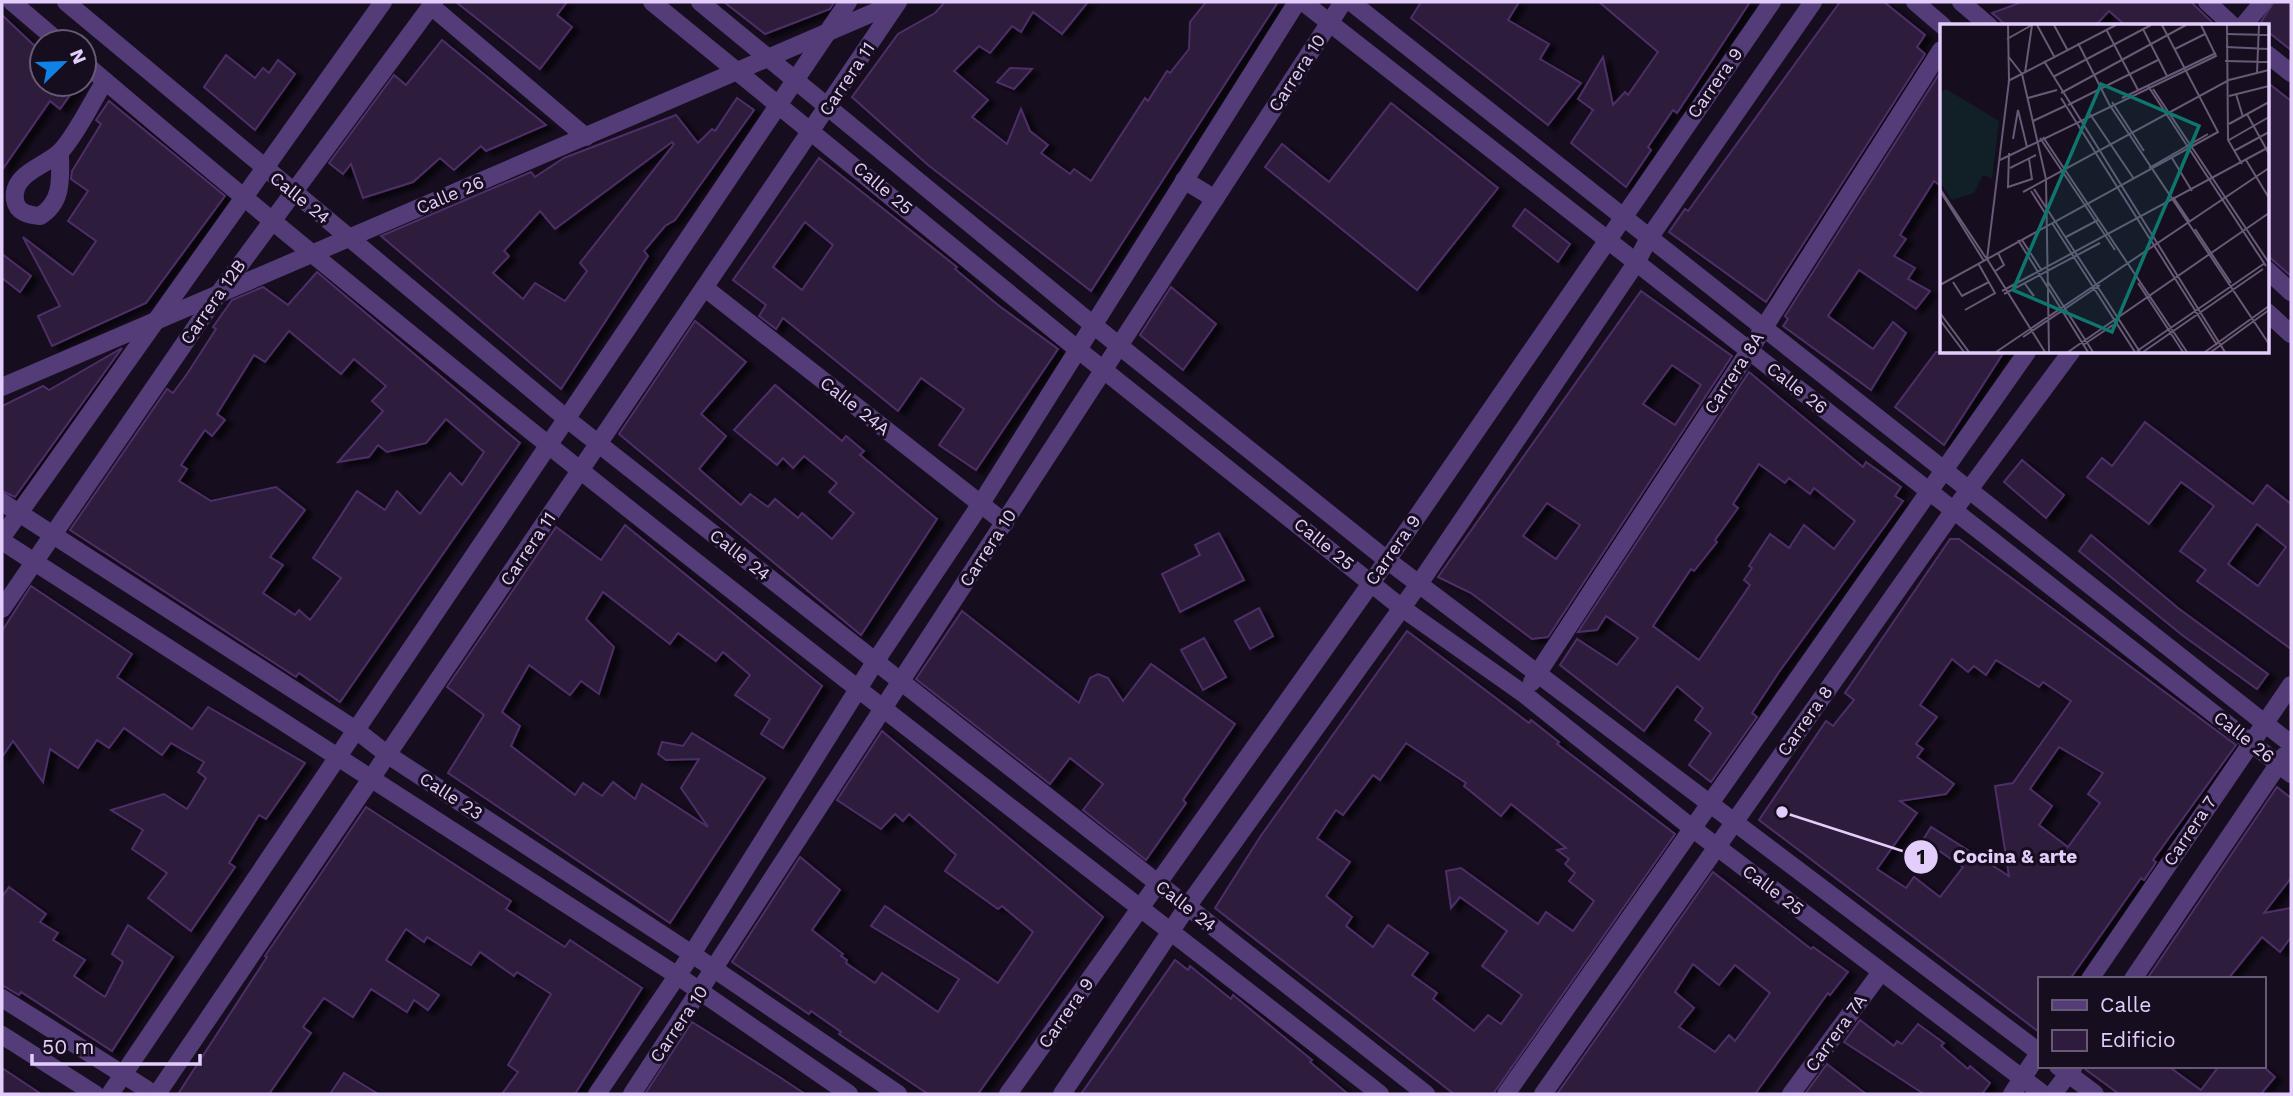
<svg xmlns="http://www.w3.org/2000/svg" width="2293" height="1096" viewBox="0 0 2293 1096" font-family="'Work Sans',sans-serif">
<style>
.building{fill:#2e1b3d;stroke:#4e2f67;stroke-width:2;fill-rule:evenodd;filter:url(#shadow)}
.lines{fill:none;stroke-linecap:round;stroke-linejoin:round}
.minor{stroke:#543c79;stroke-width:18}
.labels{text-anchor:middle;stroke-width:6;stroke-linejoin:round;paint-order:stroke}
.street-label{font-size:18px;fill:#e3cdfb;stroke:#160d1e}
.inset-road{fill:none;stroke:#685a76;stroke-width:2}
.view{fill:#0f766e;fill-opacity:0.15;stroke:#0f766e;stroke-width:3.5}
.inset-edge{fill:none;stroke:#e3cdfb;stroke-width:3.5}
.leader{fill:none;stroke:#e3cdfb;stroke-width:2.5}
.callout-dot{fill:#e3cdfb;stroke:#160d1e;stroke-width:2.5}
.mark-label{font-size:21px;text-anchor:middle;font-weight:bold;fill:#111}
.callout-label{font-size:19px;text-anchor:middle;font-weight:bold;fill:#e3cdfb;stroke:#160d1e;stroke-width:6;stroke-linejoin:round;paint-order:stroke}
</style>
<defs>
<filter id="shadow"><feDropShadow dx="7" dy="4" stdDeviation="2" flood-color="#0009"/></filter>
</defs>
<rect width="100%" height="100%" fill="#160d1e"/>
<g class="building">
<path d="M456,2H567L557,15L572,27L540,69Z"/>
<path d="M724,2H834L830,9L765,34Z"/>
<path d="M945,2H1088L1062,34L1033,12L1021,32L1012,26L990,53L979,46L954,71L988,100L972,117L1007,144L1021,109L1030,131L1048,145L1041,153L1070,174L1074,169L1091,181L1145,98L1148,101L1167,71L1170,73L1189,49L1190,22L1206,2H1278L1091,291L928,165L852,97L898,34L935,13Z"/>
<path d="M1421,2H1519L1508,20L1549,44L1540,59L1581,83L1548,125L1411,18Z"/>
<path d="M1599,2H1750L1677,113L1673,110L1648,147L1651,150L1626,187L1571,143L1593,110L1578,99L1603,57L1613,105L1625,92L1628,95L1658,52Z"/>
<path d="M1840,2H1884L1925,35L1917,47L1925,54L1766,302L1669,232L1685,209L1688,211Z"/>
<path d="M2022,2H2191L2216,26H2126L2109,11L2095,26H2007L1992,13Z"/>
<path d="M2274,2H2291V50L2267,31V26L2259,25Z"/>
<path d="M2,15L42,53V84H78L60,109L50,101L2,170Z"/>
<path d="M442,40L546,125L486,151L481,146L454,170L440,158L413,182L363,198L351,164L343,174L329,163L394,75L406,85Z"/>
<path d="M226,55L255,78L263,68L269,73L278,60L295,74L255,130L204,87Z"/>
<path d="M1010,68L1032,69L1014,89L997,82Z"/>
<path d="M1941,71V186L1934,181L1900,235L1906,239L1894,256L1915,268L1908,279L1930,291L1916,309L1859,270L1828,316L1873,349L1893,322L1906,333L1871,390L1783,326L1788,319L1785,316Z"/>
<path d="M2267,82L2291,101V276L2267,255Z"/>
<path d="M737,98L754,110L675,220L665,226L644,251L648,256L561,389L381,236L531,172L535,177L564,158L676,115L698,143L712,129L715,131ZM672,142L674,144L580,263L587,271L565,301L535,283L523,299L493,273L509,256L504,251L540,211L555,229Z"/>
<path d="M109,101L225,196L146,303L52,346L38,316L60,306L23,237L73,275L96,241L68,221L88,191L71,179L72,171L101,124L96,120Z"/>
<path d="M1391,103L1498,188L1417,290L1265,167L1282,144L1329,182Z"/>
<path d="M819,158L957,267L955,269L998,305L1058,349L976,470L939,445L964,409L921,378L898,411L783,318L776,329L759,316L766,305L733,280ZM805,222L833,245L802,290L773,267Z"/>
<path d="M1525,209L1570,244L1558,262L1513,226Z"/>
<path d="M2,254L31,276L20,292L2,278Z"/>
<path d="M317,272L520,443L340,702L299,673L296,677L70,530L167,389L173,393L187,374L216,329L213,327L232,300L263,287L288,305ZM289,331L341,374L354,359L386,386L372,401L383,411L338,462L369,457L378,445L387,452L426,443L446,419L484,452L462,485L450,473L420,514L397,491L385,510L357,491L313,558L341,578L310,620L299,610L295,615L263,593L283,565L270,557L305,510L276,487L211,501L179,481L187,469L181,465L205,430L212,436L225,420L217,414L254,355L265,362Z"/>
<path d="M1171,287L1216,324L1183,370L1140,335Z"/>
<path d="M1641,291L1732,356L1548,637L1532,639L1471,593L1438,577ZM1672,365L1701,385L1675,425L1643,404ZM1547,503L1580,525L1556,559L1523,536Z"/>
<path d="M695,321L746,362L701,414L726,436L699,469L741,505L750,494L768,507L775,499L798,518L802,513L832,539L854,513L829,492L837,483L804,456L793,468L783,458L777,465L734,430L775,385L842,441L846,436L864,451L860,455L937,519L861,635L619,434Z"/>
<path d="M122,348L15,497L2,491V406L43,386L49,390Z"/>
<path d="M1936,352H2004L1944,445L1895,407Z"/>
<path d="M1749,372L1863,467L1866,462L1901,487L1895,496L1903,501L1779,672L1752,713L1757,717L1711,782L1689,765L1711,733L1695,720L1703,708L1677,686L1644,731L1560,665L1577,639L1617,665L1638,638L1606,616L1597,630L1578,632ZM1759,464L1785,483L1789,478L1810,494L1814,488L1855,521L1834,549L1804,525L1789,548L1770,534L1749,566L1752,568L1744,580L1750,585L1699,660L1653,626L1691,569L1694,571L1717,542L1715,540L1738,508L1733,504Z"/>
<path d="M2145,422L2253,504L2267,485L2291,504V649L2197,581L2206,570L2180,551L2214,506L2181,482L2149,524L2087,477L2102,458L2112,466ZM2257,524L2286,547L2258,586L2228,564Z"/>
<path d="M2022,460L2064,495L2046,518L2004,482Z"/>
<path d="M625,525L822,686L783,748L761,734L770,719L735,695L750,675L723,652L716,661L678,633L670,644L603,592L586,619L614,647L599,694L581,681L570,695L529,665L502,712L520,726L511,746L575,795L583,783L602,796L613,782L635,799L642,784L708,827L681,788L699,759L666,760L658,754L662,742L683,746L692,733L765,778L670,923L448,773L484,715L447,687L556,527L601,560Z"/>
<path d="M1219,533L1244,580L1180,612L1162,574L1200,555L1195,545Z"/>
<path d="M2091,535L2178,608L2268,674L2257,689L2182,635L2079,551Z"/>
<path d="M1950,539H1959L2236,745L2153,860L2156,862L2153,867L2144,880L2141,878L2070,979H2039V1032L1759,820L1826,721L1833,726L1854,700L1845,693ZM1952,659L1968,672L1974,666L1986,675L1996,660L2039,687L2043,682L2071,701L2013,783L1995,786L2009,876L1931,827L1923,840L1963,867L1940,897L1914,877L1906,888L1877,869L1917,813L1900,801L1946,794L1954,784L1917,757L1923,749L1916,744L1937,717L1920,705ZM2059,747L2103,773L2088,794L2100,803L2068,847L2039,825L2052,806L2030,789Z"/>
<path d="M31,586L132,654L117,677L192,729L208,707L305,763L266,819L259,815L229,863L235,867L191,931L148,898L167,873L132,849L143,830L111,810L164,794L187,809L206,778L198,772L204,762L171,743L162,755L124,728L109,748L97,740L78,768L50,749L43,782L13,741L2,757V631Z"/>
<path d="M1259,608L1273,636L1250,649L1235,621Z"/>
<path d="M962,611L1079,703L1090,678L1098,674L1108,678L1123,701L1151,664L1235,724L1183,800L1186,803L1146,860L1083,810L1103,784L1070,758L1050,784L916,679Z"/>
<path d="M1407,631L1529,723L1531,720L1559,742L1557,744L1675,834L1493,1094H1454L1215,908L1260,837ZM1406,743L1466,783L1464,786L1501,816L1511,804L1566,848L1557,850L1569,859L1565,864L1575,873L1569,881L1594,901L1573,931L1546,912L1538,924L1461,868L1446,871L1451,908L1460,897L1507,931L1482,966L1522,995L1501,1024L1488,1015L1474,1031L1433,999L1437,993L1412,975L1428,953L1388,925L1373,947L1346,926L1352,917L1326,896L1350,862L1317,838L1336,810L1343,815L1373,775L1380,780Z"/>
<path d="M1204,638L1226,677L1203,690L1181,650Z"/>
<path d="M882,731L1103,917L978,1094H928L839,1034L841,1032L811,1011L809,1014L732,962L800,857L840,890L812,930L843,954L841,956L847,960L846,963L875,983L882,973L938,1012L959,979L871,926L885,906L998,983L1033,932L1002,906L998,909L945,871L956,855L909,814L903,821L895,814L881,829L837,800Z"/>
<path d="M2277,787L2291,798V878L2264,913L2291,908V937L2280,952L2262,937L2228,979H2147Z"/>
<path d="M366,807L511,901L506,909L565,947L570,940L642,988L575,1094H502L518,1072L508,1065L551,994L517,972L514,976L480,952L471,965L427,937L424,942L406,929L386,960L439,995L428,1010L414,1000L407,1012L371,989L353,1017L324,998L303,1027L311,1033L269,1094H178L267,957L265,956Z"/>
<path d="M1713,872L1811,949L1813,947L1848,972L1830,995L1828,993L1755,1094H1557ZM1693,964L1719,985L1735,965L1770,993L1735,1041L1729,1035L1715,1052L1679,1027L1694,1008L1675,992Z"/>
<path d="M9,887L46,914L40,922L58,933L53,940L85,960L74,976L105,997L123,962L112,954L128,925L173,957L112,1051L21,992L19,995L2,985V897Z"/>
<path d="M1175,960L1188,970L1190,966L1231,999L1233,995L1312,1060L1310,1062L1348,1094H1081Z"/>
<path d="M1860,1020L1894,1046L1897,1041L1902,1044L1918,1024L1944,1043L1941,1046L1968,1069L1970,1066L1990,1083L1982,1094H1924L1844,1042Z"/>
<path d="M692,1022L781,1078L805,1094H645Z"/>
<path d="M1827,1064L1866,1094H1805Z"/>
<path d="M2085,1066H2168L2201,1090L2219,1066H2263L2275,1077L2261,1094H2119L2085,1069Z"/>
<path d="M2,1068L41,1094H2Z"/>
<path d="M344,1073L378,1094H330Z"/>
</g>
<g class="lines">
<g class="minor">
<path d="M12,2L59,42"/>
<path d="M66,2L567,419L1426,1094"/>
<path d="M652,2L1076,348L1402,608L1524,694L1692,828L2043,1094"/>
<path d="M700,2L1092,324L1387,560L2039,1052"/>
<path d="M1303,2L2291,774"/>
<path d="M1351,2L2291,744"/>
<path d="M1915,2L1943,26"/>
<path d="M1961,2L1989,26"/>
<path d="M2207,2L2233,26"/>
<path d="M431,6L586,137"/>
<path d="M2243,26L2263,2"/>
<path d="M2267,54L2291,73"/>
<path d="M84,63C504,421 944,755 1380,1094"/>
<path d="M60,152C60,177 64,201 40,216C29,215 17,213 15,200C11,173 47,166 61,151C78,132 91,103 105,81"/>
<path d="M1184,180L1215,199"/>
<path d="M2267,270L2291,292"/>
<path d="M705,288L1005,523"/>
<path d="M2267,312L2291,334"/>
<path d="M2,387L898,2"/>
<path d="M2,502L356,730L388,755L692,954L898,1094"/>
<path d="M2,537L383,2"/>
<path d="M2,541L678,976L849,1094"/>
<path d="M2,609L217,296L434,2"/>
<path d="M1532,682L1749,351L1941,50"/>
<path d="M2090,979L2291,685"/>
<path d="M2133,979L2284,756"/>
<path d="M2,998L154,1094"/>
<path d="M2,1035L95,1094"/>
<path d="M2058,1066L2095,1094"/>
<path d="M110,1094L848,2"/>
<path d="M157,1094L898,2"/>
<path d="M597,1094L692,954L875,662L980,505L1297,2"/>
<path d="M632,1094L1343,2"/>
<path d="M1008,1094L1372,582L1772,2"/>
<path d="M1062,1094L1187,907L1419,584L1636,263L1649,238L1813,2"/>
<path d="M1506,1094L2027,352"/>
<path d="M1543,1094L1954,510L2071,352"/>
<path d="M1791,1094L1881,972"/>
<path d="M2012,1094L2039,1053"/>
<path d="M2053,1094L2074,1066"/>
</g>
</g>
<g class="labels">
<g class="street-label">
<text transform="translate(1297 73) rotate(-57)" y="6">Carrera 10</text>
<text transform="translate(847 79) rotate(-56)" y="6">Carrera 11</text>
<text transform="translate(1715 83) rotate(-55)" y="6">Carrera 9</text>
<text transform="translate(883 188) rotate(40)" y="6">Calle 25</text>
<text transform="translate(450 195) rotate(-23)" y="6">Calle 26</text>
<text transform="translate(300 198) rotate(39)" y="6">Calle 24</text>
<text transform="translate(213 302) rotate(-55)" y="6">Carrera 12B</text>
<text transform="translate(1734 373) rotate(-57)" y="6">Carrera 8A</text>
<text transform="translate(1797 388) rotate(38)" y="6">Calle 26</text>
<text transform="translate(855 406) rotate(38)" y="6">Calle 24A</text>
<text transform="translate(1324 544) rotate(39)" y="6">Calle 25</text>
<text transform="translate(988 548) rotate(-57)" y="6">Carrera 10</text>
<text transform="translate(528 549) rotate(-56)" y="6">Carrera 11</text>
<text transform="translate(1393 550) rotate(-55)" y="6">Carrera 9</text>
<text transform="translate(740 555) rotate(38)" y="6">Calle 24</text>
<text transform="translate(1805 721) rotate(-55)" y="6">Carrera 8</text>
<text transform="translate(2244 737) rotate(38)" y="6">Calle 26</text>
<text transform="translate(451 796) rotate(33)" y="6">Calle 23</text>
<text transform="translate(2190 831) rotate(-56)" y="6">Carrera 7</text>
<text transform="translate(1773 890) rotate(37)" y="6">Calle 25</text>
<text transform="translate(1186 906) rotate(38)" y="6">Calle 24</text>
<text transform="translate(1066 1013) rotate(-55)" y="6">Carrera 9</text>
<text transform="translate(679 1024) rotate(-56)" y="6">Carrera 10</text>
<text transform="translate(1836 1033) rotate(-54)" y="6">Carrera 7A</text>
</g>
</g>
<g transform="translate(1940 24)">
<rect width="329" height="329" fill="#160d1e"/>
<path d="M6,65L59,97L52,155L43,151L34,169L12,176L0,158V69Z" fill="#112027"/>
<path class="inset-road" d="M68,1L69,57L47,235L105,328M97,1L115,34M114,1L128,27M287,1L288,116L302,140M166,5L198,66M203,5L227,52M286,10L329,11M67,15L92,1M138,19L169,80L329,320M286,23L329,25M235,25L265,10M68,32L82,50M104,37L285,328M285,37L329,38M85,49L92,1M317,49L319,1M82,50L106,155L109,328M113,53L211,1M68,57L176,1M208,62L326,242M213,65L329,239M121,69L246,1M296,70L303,93M289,72L329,62M88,74L117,66M121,74L277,321M182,74L276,29M172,78L204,127M128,81L218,36M150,90L194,155M307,90L329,130M93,97L125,82M289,100L329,78M103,113L247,328M100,114L175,226M73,115L78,86L87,123M289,116L329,93M294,127L329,108M69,129L68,163L92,155L89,135M232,134L252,167M60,136L276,32L261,1M306,136L329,174M70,144L96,131M209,144L268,110M0,165L46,234M94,165L200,328M0,167L44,237M91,167L107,192M83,168L289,56L329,46M233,173L250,198M112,199L195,328M255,205L291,259M126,213L158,196M78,216L148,328M82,216L102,247M54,248L64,241L58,229M13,258L22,272L49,258M108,258L153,328M198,259L243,328M85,260L94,272L89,266M0,261L278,108L222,1M62,267L329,123M64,270L160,219M25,286L55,269L38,239M0,289L29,328M0,296L24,328M83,313L160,261M143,321L173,301M197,327L325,239M56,328L329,144M128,328L329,189M203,328L323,245M265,328L329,282M271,328L329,286"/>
<path class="view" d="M161,60L259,102L172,308L73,266Z"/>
<rect width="329" height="329" class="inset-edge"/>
</g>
<path class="leader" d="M1782 812L1921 857"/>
<g class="callout-dot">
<circle cx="1782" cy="812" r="7"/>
<circle cx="1921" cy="857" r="18"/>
</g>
<g class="mark-label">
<text x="1921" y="864">1</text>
</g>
<g class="callout-label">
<text x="2015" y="863">Cocina &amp; arte</text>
</g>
<rect width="2293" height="1096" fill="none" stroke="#e3cdfb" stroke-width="7"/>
<rect x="2038" y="977" width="228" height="91" fill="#160d1e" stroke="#685a76" stroke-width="2"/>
<rect x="2052" y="1000" width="35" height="10" fill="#543c79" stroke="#685a76" stroke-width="2"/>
<text x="2100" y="1012" font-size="21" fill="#e3cdfb">Calle</text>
<rect x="2052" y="1030" width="35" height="21" fill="#2e1b3d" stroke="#685a76" stroke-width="2"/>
<text x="2100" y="1047" font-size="21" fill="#e3cdfb">Edificio</text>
<g transform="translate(63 63) rotate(67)"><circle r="33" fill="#160d1e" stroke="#685a76" stroke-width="2"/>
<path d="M0-5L12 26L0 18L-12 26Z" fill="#1082e5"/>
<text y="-10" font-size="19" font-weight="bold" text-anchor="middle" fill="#e3cdfb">N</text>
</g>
<path d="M32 1054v10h168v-10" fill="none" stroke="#e3cdfb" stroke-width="3.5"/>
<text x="42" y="1054" font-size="21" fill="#e3cdfb" stroke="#160d1e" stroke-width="5" paint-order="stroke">50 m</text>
</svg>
